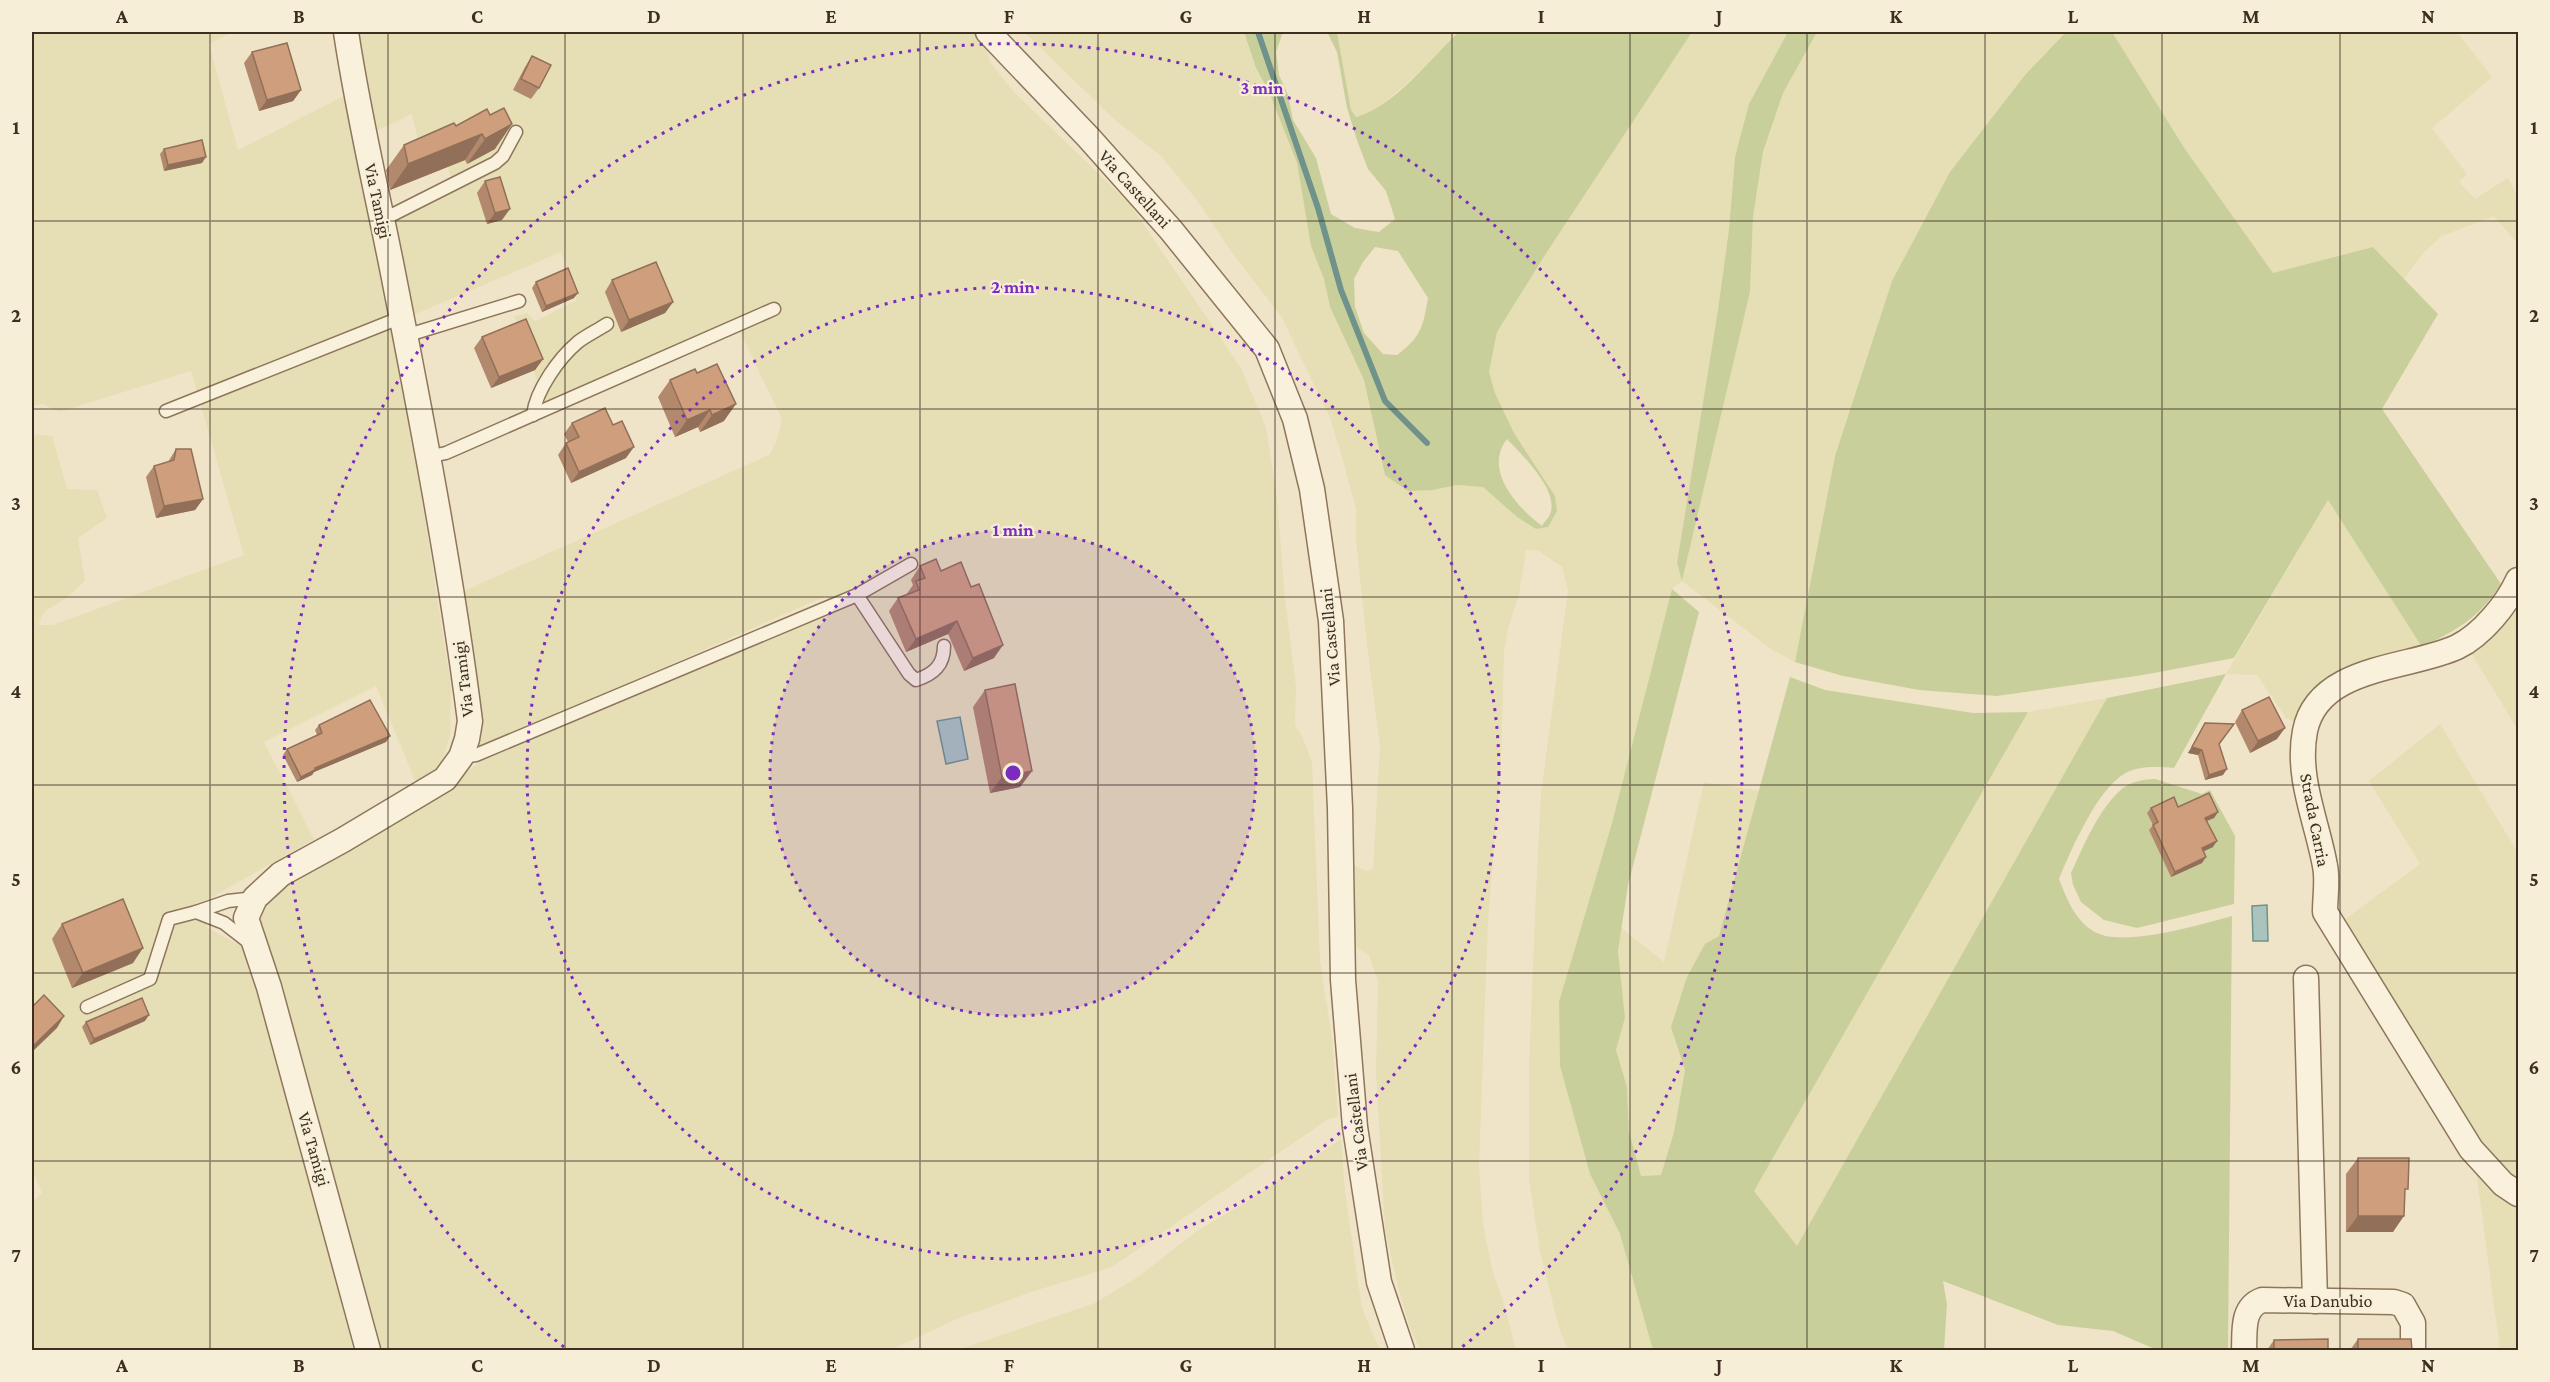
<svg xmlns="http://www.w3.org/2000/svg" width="2550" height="1382" viewBox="0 0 2550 1382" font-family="'Crimson Pro',serif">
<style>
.farmland{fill:#e6deb5}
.green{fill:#c9cf9b;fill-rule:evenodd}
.water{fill:#a9c4bc;stroke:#6f938a;stroke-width:1.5}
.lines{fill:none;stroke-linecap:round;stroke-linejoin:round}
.stream{stroke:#6f938a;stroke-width:6}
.service-casing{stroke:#8d765c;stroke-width:15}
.minor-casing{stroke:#8d765c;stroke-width:27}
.service{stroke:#faf1dc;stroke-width:12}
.minor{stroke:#faf1dc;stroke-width:24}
.wall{fill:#b2896c}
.shaded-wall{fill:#916f58}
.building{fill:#cf9f7d;stroke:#916f58;stroke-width:1.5}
.grid{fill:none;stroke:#3d2e20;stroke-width:1.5;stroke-opacity:0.55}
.ring{fill:none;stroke:#7b2cbf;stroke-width:3;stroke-dasharray:3 6}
.labels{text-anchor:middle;stroke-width:4.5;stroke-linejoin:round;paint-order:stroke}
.street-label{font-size:18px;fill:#3d2e20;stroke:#f7eed8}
.centre{fill:#7b2cbf;stroke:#f7eed8;stroke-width:3}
.ring-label{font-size:18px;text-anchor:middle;font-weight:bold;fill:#7b2cbf;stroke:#f7eed8;stroke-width:4.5;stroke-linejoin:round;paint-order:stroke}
.neatline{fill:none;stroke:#3d2e20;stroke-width:2}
.grid-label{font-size:20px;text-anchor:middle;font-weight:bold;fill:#3d2e20}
</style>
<rect width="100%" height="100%" fill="#f0e4c8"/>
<g class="farmland">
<path d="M32,32H233L209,44L238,150L346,95L395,326L451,687L450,735L440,770L417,785L376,686L264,742L314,839L198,905L208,928L243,947L254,917L268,894L450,785L480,762L833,613L826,596L480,748L470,746L457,594L769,455L776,443L782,419L739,330L546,405L514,316L527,313L535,321L577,300L561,252L406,318L388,221L453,187L441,141L420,149L412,114L368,135L354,32H974L986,45L990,62L1013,91L1129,203L1241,368L1266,427L1277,498L1285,599L1296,686L1295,725L1302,736L1312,762L1320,961L1332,1039L1338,1116L1327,1120L1112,1267L1028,1293L954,1320L891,1350H32V1202L42,1193L32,1169V434L52,436L67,489L97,490L107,518L78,538L85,581L68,597L45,611L38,625H53L244,555L191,371L59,412L43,404L32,406Z"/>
<path d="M1024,32H1244L1256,68L1269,92L1297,163L1311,246L1324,279L1330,307L1364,380L1385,475L1433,490L1457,485L1483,487L1517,517L1536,529L1548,527L1555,496L1514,433L1495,393L1489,372L1497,332L1545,255L1692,32H1788L1735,157L1729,229L1718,310L1677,563L1682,580L1750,292L1753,217L1763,152L1783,93L1817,32H2066L2025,75L1892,281L1835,456L1795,662L1771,649L1682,581L1672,589L1612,823L1559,1002L1560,1066L1590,1174L1620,1234L1653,1350H1568L1559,1328L1540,1252L1529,1179V1066L1536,891L1541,794L1568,590L1562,567L1539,551L1526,550L1519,595L1509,625L1504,652L1501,763L1488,921L1479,1167L1483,1224L1493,1273L1505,1307L1516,1350H1420L1409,1325L1398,1287L1385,1229L1376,1073L1378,981L1369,955L1349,943L1348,867L1354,865L1366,871L1373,869L1380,746L1367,645L1356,540V509L1340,450L1330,418L1281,316L1233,254L1196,199L1161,156L1115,120Z"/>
<path d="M1337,32H1459L1430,63L1371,114L1356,117L1351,110Z"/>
<path d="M2112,32H2457L2492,77L2432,128L2467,174L2459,182L2475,199L2508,178L2518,197V244L2494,216L2442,236L2424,252L2404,279L2373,247L2273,273L2185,149Z"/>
<path d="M2328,500L2422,647L2360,664L2327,677L2304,706L2297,723L2286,718L2257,675L2226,674Z"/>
<path d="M2518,589V730L2467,646Z"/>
<path d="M2107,698L1797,1247L1754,1191L2028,712Z"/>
<path d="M2440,724L2518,853V1350H2500L2472,1140L2340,923L2420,864L2369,781Z"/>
<path d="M1704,782L1760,791L1719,936L1672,1027L1685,1070L1674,1132L1661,1175L1641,1176L1629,1132L1627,1087L1616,1050L1625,1018L1618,951L1621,928L1664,962Z"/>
<path d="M1341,1139L1345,1191L1362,1308L1380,1350H958L1095,1303L1138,1277L1197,1231L1254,1197Z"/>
</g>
<g class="green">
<path d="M1244,32H1283L1276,52L1279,75L1288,95L1293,120L1316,158L1331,214L1355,228L1379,232L1395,219L1386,191L1368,169L1358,143L1347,108L1337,52L1327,32H1337L1351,110L1356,117C1393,108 1431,58 1459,32H1692L1545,255L1497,332L1489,372L1495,393L1514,433L1555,496L1557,511L1548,527L1536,529L1517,517L1483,487L1457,485L1433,490L1408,491L1385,475L1364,380L1330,307L1324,279L1311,246L1297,163L1269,92L1256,68ZM1375,247L1398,251L1428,298C1423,327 1421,337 1397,355L1383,354L1364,333L1355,307L1354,279L1363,262ZM1507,439C1521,454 1560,491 1550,514C1549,518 1544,522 1542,526C1517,507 1483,470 1507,439Z"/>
<path d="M1788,32H1817L1783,93L1763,152L1753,217L1750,292L1682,581L1677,563L1718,310L1729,229L1735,157L1749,104Z"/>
<path d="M2066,32H2112L2185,149L2273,273L2373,247L2438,314L2382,409L2501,584C2479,618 2457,630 2422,647L2328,500L2234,658L2143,675L1997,696L1919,690L1843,676L1795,662L1835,456L1892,281L1950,172L2025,75Z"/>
<path d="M1672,589L1699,612L1628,885L1618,951L1625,1018L1616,1050L1627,1087L1629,1132L1641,1176L1661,1175L1674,1132L1685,1070L1671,1027L1687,977L1705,944L1719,936L1790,677L1825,690L1973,713L2028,712L1754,1191L1797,1246L2107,698L2226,674L2174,768C2158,767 2139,765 2124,774C2097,790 2071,850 2059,879C2067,899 2075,921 2095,932C2123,948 2202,924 2232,916L2228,1350H2157L2113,1331L2058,1325L1943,1281L1947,1304L1944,1350H1653L1620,1234L1590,1174L1560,1066L1559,1002L1612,823Z"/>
<path d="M2155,779L2202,794L2210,790L2235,836L2234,904L2137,928L2104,920L2081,902L2073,885L2071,873C2084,845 2099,808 2123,788C2131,782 2144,779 2155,779Z"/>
</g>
<g class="water">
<path d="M960,717L968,759L946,764L937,721Z"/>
<path d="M2267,905L2268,941H2253L2252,906Z"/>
</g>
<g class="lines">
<path class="stream" d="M1258,32L1318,208L1341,290L1385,401L1427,443"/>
<g class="service-casing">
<g id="service">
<path d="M382,220L495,163L503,156L516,132"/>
<path d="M405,336L519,301"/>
<path d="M166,411L402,317"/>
<path d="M533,415C536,390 559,358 578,342C587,335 598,330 607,324"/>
<path d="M427,457L446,453L774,309"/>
<path d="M857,595L909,674L916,680C934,674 944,665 944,646"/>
<path d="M461,757L476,755L857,595L911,564"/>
<path d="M251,944L224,923L196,912L228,901L255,898"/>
<path d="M87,1007L150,979L169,919L196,912"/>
</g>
</g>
<g class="minor-casing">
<g id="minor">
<path d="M346,32C358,113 377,192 393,273C422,421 451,571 470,721L467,739L461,757L445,779L343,840L281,874L255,898L246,918L269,987L368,1350"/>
<path d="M988,32L1089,138L1171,230L1267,349L1295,419L1312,489L1331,621L1340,808L1343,980L1355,1127L1379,1282L1402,1350"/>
<path d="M2518,580C2507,604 2482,635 2457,647C2410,669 2318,665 2305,731C2296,777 2317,821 2325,866C2328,880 2325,897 2325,912L2471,1149L2503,1184L2518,1194"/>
<path d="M2306,978L2315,1301"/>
<path d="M2244,1350C2245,1332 2241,1308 2262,1300L2394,1302L2403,1305L2413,1323V1350"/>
</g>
</g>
<use href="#service" class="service"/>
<use href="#minor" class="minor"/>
</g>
<g class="wall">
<path d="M252,52L301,90L293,101L259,111L244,63Z"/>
<path d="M532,56L539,88L531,99L513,90L525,67Z"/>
<path d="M487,109L495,149L467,164L465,160L390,190L386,170L404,145L456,126Z"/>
<path d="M164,149L202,163L164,171L160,154Z"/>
<path d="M485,181L502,220L487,224L477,193Z"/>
<path d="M612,280L673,302L665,313L621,332L605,292Z"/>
<path d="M536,282L574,298L542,312L532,288Z"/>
<path d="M482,337L543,359L535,370L491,388L474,348Z"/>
<path d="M697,373L724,421L700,432L698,427L675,437L658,397L670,380Z"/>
<path d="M572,423L626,458L571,483L558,455L566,443L568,442L564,434Z"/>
<path d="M176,449L203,499L195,510L156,518L146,477L154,466L168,462Z"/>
<path d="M920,566L941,571L994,658L964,671L948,634L906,652L889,611L898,598L906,595L913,585L911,580Z"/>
<path d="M985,690L1032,771L1020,787L990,793L973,707Z"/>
<path d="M2242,710L2277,739L2250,753L2235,722Z"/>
<path d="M2205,723L2219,744L2223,775L2205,780L2198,755L2188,753Z"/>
<path d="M319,725L386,742L314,772L312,775L297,782L283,755L287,749L317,735L315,730Z"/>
<path d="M2178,807L2218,812L2214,818L2207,821L2213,847L2203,851L2202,863L2171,877L2149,830L2153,825L2147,813L2151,808Z"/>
<path d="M62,924L133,963L72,988L52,939Z"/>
<path d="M145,1021L90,1045L82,1027L86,1022Z"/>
<path d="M2358,1158L2405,1194L2393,1232H2346V1174Z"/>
<path d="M2358,1339L2412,1350H2350Z"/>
<path d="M2274,1340L2328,1350H2267Z"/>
</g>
<g class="shaded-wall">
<path d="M301,90L293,101L259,111L267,100Z"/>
<path d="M512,124L495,149L467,164L485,139Z"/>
<path d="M482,134L465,160L390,190L408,164Z"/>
<path d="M206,157L202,163L164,171L168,165Z"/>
<path d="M510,209L502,220L487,224L495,213Z"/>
<path d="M578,293L574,298L542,312L546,306Z"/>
<path d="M673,302L665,313L621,332L629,320Z"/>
<path d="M543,359L535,370L491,388L499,377Z"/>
<path d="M736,404L724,421L700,432L712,415Z"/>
<path d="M710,410L698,427L675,437L687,420Z"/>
<path d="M634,447L626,458L571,483L579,472Z"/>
<path d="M203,499L195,510L156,518L164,506Z"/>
<path d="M957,621L948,634L906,652L916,639Z"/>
<path d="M1003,645L994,658L964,671L973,658Z"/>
<path d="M2285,728L2277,739L2250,753L2258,741Z"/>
<path d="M390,736L386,742L314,772L312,775L297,782L301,777L315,768Z"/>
<path d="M2192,747L2202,750L2198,755L2188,753Z"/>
<path d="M2227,769L2223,775L2205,780L2209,775Z"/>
<path d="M1032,771L1020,787L990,793L1002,777Z"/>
<path d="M2218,812L2214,818L2201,823L2205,818Z"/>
<path d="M2217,841L2213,847L2198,854L2202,848Z"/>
<path d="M2206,857L2202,863L2171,877L2175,872Z"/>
<path d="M143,948L133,963L72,988L83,973Z"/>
<path d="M149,1015L145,1021L90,1045L94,1039Z"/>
<path d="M64,1016L57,1028L32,1052V1049L33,1046Z"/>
<path d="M2358,1216H2404L2393,1232H2346Z"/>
</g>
<g class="building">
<path d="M287,43L301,90L267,100L252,52Z"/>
<path d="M532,56L551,65L539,88L521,79Z"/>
<path d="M504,108L512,124L485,139L482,134L408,164L404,145L454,123L456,126L487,109L490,115Z"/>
<path d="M202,140L206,157L168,165L164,149Z"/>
<path d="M500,177L510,209L495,213L485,181Z"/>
<path d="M656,262L673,302L629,320L612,280Z"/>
<path d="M568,268L578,293L546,306L536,282Z"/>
<path d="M526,319L543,359L499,377L482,337Z"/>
<path d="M717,364L736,404L712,415L710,410L687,420L670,380L695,369L697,373Z"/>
<path d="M605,408L613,425L622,421L634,447L579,472L566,443L579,437L572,423Z"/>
<path d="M176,449H191L203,499L164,506L154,466L174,460Z"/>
<path d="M936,559L941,571L961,562L971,587L979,584L1003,645L973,658L957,621L916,639L898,598L919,590L916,581L925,578L920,566Z"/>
<path d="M1015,684L1032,771L1002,777L985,690Z"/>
<path d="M2269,697L2285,728L2258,741L2242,710Z"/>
<path d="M370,700L390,736L315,768V770L301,777L287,749L322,733L319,725Z"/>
<path d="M2205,723L2234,724L2219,744L2227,769L2209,775L2202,750L2192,747Z"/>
<path d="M2209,793L2218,812L2205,818L2217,841L2202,848L2206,857L2175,872L2153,825L2158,822L2151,808L2174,797L2178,807Z"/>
<path d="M123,899L143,948L83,973L62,924Z"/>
<path d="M44,995L64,1016L33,1046L32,1044V1007Z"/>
<path d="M142,998L149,1015L94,1039L86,1022Z"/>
<path d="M2358,1158H2409L2408,1189H2405L2404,1216H2358Z"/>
<path d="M2328,1339V1350H2274V1340Z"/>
<path d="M2358,1339H2411L2412,1350H2358Z"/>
</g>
<path class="grid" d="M210,32V1350M388,32V1350M565,32V1350M743,32V1350M920,32V1350M1098,32V1350M1275,32V1350M1452,32V1350M1630,32V1350M1807,32V1350M1985,32V1350M2162,32V1350M2340,32V1350M32,221H2518M32,409H2518M32,597H2518M32,785H2518M32,973H2518M32,1161H2518"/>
<circle cx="1013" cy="773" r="243" fill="#7b2cbf" fill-opacity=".12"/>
<g class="ring">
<circle cx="1013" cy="773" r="243"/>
<circle cx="1013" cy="773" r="486"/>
<path d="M564 1347A729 729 0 1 1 1462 1347"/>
</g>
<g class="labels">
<g class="street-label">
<text transform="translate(1135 189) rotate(48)" y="6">Via Castellani</text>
<text transform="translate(378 201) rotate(78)" y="6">Via Tamigi</text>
<text transform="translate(1330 637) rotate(-95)" y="6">Via Castellani</text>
<text transform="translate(463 679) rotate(-97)" y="6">Via Tamigi</text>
<text transform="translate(2315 820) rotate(79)" y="6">Strada Carria</text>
<text transform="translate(1356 1122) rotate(-97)" y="6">Via Castellani</text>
<text transform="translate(314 1149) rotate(74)" y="6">Via Tamigi</text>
<text x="2328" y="1307">Via Danubio</text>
</g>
</g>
<circle cx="1013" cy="773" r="9" class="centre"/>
<g class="ring-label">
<text x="1262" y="94">3 min</text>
<text x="1013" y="293">2 min</text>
<text x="1013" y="536">1 min</text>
</g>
<rect width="2550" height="1382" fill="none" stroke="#f7eed8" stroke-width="66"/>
<rect x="33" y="33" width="2484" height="1316" class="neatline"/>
<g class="grid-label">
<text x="122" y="23">A</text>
<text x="299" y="23">B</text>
<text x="477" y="23">C</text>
<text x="654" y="23">D</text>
<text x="831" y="23">E</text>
<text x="1009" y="23">F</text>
<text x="1186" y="23">G</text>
<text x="1364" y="23">H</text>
<text x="1541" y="23">I</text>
<text x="1719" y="23">J</text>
<text x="1896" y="23">K</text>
<text x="2073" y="23">L</text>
<text x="2251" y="23">M</text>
<text x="2428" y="23">N</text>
<text x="16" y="134">1</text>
<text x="2534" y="134">1</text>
<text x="16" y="322">2</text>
<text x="2534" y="322">2</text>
<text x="16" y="510">3</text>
<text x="2534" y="510">3</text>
<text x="16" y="698">4</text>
<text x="2534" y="698">4</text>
<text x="16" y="886">5</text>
<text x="2534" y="886">5</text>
<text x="16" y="1074">6</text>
<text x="2534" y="1074">6</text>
<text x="16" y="1262">7</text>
<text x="2534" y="1262">7</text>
<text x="122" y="1372">A</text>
<text x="299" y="1372">B</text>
<text x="477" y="1372">C</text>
<text x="654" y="1372">D</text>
<text x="831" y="1372">E</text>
<text x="1009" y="1372">F</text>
<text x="1186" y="1372">G</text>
<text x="1364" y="1372">H</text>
<text x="1541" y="1372">I</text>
<text x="1719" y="1372">J</text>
<text x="1896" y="1372">K</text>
<text x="2073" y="1372">L</text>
<text x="2251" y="1372">M</text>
<text x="2428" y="1372">N</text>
</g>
</svg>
